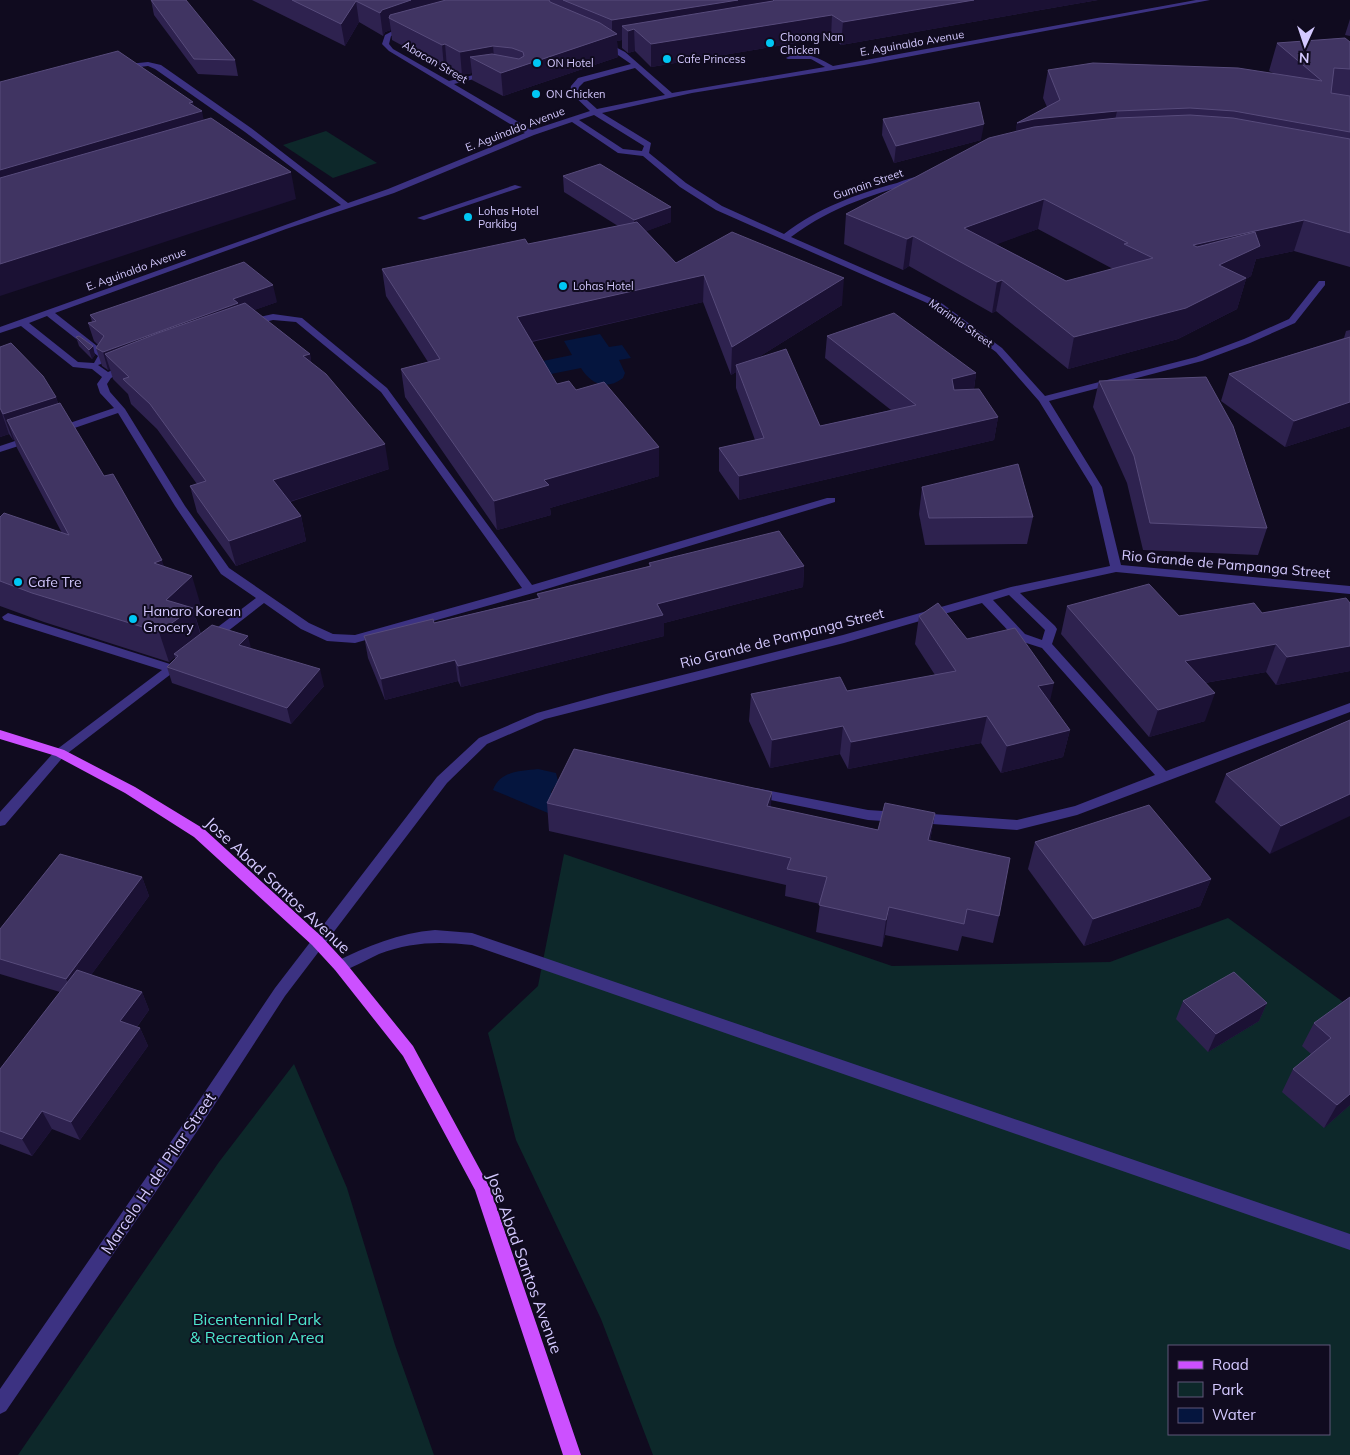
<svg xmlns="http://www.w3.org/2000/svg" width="1350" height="1455" viewBox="0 0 1350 1455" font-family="Mulish,sans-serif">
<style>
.green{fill:#0d282a;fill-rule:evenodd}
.water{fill:#05153e}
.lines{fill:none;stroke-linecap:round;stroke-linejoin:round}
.minor{fill:#3c3282;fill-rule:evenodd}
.major{fill:#cc50ff;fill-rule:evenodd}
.wall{fill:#2e224f;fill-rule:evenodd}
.shaded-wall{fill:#1b1134}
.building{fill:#403462;stroke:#574b7b;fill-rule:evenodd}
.poi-dot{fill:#00c7f4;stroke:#100b1f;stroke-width:2}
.labels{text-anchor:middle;stroke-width:4;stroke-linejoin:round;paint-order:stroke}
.far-poi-label{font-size:11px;fill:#d4c9ff;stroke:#100b1f;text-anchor:start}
.far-street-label{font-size:11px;fill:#d4c9ff;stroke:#100b1f}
.street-label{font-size:14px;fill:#d4c9ff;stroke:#100b1f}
.poi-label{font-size:14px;fill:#d4c9ff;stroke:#100b1f;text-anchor:start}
.near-street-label{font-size:16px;fill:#d4c9ff;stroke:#100b1f}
.near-park-label{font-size:16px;fill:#4de7cd;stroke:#100b1f}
</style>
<rect width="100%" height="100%" fill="#100b1f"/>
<g class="green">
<path d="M326,131L377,163L333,178L283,145Z"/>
<path d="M564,854L892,966L1110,962L1228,918L1350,1007V1455H653L601,1319L516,1140L488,1033L538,986ZM1169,1346H1329V1434H1169Z"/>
<path d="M294,1064L347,1188L395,1345L434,1455H18L219,1162Z"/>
</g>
<g class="water">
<path d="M600,334L609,347L622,345L631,358L619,360L625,373L623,378C606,391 591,384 581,368L551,374L543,361L572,355L564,341Z"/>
<path d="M538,769L556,773L558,781L551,792L557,803L548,813L493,790C500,771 520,771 538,769Z"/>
</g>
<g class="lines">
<g class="minor">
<path d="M1196,0H1210L864,65L692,93L602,113L651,143L649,153L686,183L722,206L784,234C818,208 856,194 897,183C906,180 918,175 927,176V180C878,192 832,206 791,237L940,302L1002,348L1045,396L1196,357L1244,339L1289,319L1319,281H1325V285L1295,323L1250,343L1202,361L1049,401L1102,487L1121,565L1350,586V594L1116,572L1020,593L1055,626L1057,629L1052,644L1166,771L1350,703V712L1077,815L1017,830L918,823L913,822L911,818L913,814L918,813L1017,820L1075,806L1155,775L1042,648L1017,640L982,603L844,643L545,719L487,744L447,783L285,996L200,1127L6,1411L0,1414V1389L188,1117L275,988L437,777L479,738L537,713L606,694L843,635L1011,587L1110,566L1092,487L1039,401L996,352L934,306L716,210L680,187L643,156L618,153L572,122L534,135L394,193L286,229L55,313L106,353L108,355L101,364L98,365L108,372L125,365L130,368L111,378L107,384L110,392L125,409L185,506L229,568L309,623L333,634L355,635L522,588L381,392L296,322L273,320L247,326L242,323L251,319L273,314L302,318L387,388L532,585L827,498H835V502L533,593L355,643L327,641L301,629L264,603L214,642H206L204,639L206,636L256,598L221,574L175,506L118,413L63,432H55V428L114,408L100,393L97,384L102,377L92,369L73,367L21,326L0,333V327L341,205L245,132L155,69L148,66L122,69L118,67L119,65L148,62L161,65L251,128L348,203L388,189L525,133L389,51L382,44L385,35L406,24L408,25V27L391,36L389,44L393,49L449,81L490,71V75L454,84L532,130L590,111L570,92L571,86L578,78L631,64L602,44V42L604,41L625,52L672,93L825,67L811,59H788L786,58C801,49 819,58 833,66ZM635,68L665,95L597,109L578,92L579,87L584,82ZM594,115L644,146L642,151L623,149L579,120ZM47,316L98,356L94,363L78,362L29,323ZM1009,595L1045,630L1042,640L1025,634L993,600Z"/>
<path d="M515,185L522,187L424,220L417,218Z"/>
<path d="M30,436L35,439L34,441L0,452V446Z"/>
<path d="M8,613L170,664L182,657L188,661L64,756L5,825L0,826V812L56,750L162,670L4,620L2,617Z"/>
<path d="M756,788L868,810L898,812L903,813L905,817L903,821L898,822L868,820L751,796L749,793L751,790Z"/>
<path d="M435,930L472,933L1350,1234V1250L472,945C439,941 410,942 379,954C366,960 354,967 340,972L335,970L333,966L335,962C367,946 399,933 435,930Z"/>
</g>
<path class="major" d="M0,730L64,750L135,787L204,829L322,937L345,962L413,1046L490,1188L581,1455H563L475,1190L403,1056L335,970L312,945L194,837L125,793L56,756L0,739Z"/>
</g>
<g class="wall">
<path d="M151,0L235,60L238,76L198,74L154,15Z"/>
<path d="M252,0H1098L841,45L831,37L651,67L635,51L628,53L622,48V40L617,41L618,57L503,96L472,80V73L462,75L447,67L444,68L392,40L391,30L385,32L383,36L359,22L345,46Z"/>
<path d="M1350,19V36L1345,35Z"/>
<path d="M1350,42V267L1294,251L1256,259L1251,276L1246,279L1237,309L1178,339L1068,369L996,311L992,313L909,266L903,270L844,244L846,214L1016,132L1017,123L1047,107L1043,98L1048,70L1273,73L1269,71L1277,43ZM1038,229L1113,269L1066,281L996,244Z"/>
<path d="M883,119L981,140L894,163L882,135Z"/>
<path d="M563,176L671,207V222L646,231L676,263L842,305L757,358L820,426L891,410L825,358L827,336L976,373L974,389L998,417L994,440L739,500L719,471V448L755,440L736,388V372L731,375L703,302L532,342L557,384L576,390L659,447V476L550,508L551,515L497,530L405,397L401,369L428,362L386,296L382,269L528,244L618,226L564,192Z"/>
<path d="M277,302L254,310L310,354L311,362L389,469L290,502L301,516L306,541L236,566L197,512L190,486L197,484L157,429L131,404L128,394L113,379L110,369L108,370L102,366L96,348L98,345L94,341L88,323L92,322L90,315Z"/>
<path d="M1350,330V426L1285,447L1221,401L1229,374L1344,338L1346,331Z"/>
<path d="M76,337L95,355L92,359L79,346Z"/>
<path d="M0,347L56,397L58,403L104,476L164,566L201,606L194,612L201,634L251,649L324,686L291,724L172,683L167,667L175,659V657L169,662L44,622L0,606V517L62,533L17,448L14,439L13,440L9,434L0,437Z"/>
<path d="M1099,381L1267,528L1258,555L1143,550L1127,483L1093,407Z"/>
<path d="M922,487L1033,517L1027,544L925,545L919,514Z"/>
<path d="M649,563L804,566L803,587L664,623V636L461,687L458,681L385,700L368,658L364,636L434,623L538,598L537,594L649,566Z"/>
<path d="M1350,603V671L1276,685L1266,672L1205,683V721L1149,737L1061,634L1067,606L1179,616L1262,613Z"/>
<path d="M919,616L967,639L1050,702L1070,730L1063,757L1001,773L981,743L848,769L840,754L770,768L749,721L751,694L847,691L935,675L915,644Z"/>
<path d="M1350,720L1270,854L1215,802L1226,774Z"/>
<path d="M547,803L771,807L878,830L935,813L930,841L999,916L993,943L962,936L958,951L885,935L882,947L816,932L820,904L785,896L786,885L549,831Z"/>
<path d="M1035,842L1211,879L1200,906L1084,946L1028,869Z"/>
<path d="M142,877L149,896L91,975L142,992L149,1010L137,1027L140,1028L148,1046L80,1140L52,1129L32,1156L0,1144V1069L60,992L0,974V929Z"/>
<path d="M1350,997V1105L1324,1128L1282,1092L1293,1069L1311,1054L1302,1046L1314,1023Z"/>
<path d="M1183,1001L1267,1003L1259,1021L1208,1052L1176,1019Z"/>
</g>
<g class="shaded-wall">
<path d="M411,0H486L389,18L391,30L385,32L383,36L380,13L382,10Z"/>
<path d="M738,0H774V16L634,29L635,51L628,53V31L622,26V40L617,41L618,57L503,96L501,73L612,36V20Z"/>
<path d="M974,0H1098L841,45L843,22Z"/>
<path d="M356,1L359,22L345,46L341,24Z"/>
<path d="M832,15L831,37L651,67V44Z"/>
<path d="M445,44L447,67L444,68L442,45Z"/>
<path d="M493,46L495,68L470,57L472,73L462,75L460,52Z"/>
<path d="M193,102L196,113L202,111L207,137L0,199V170Z"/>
<path d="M1117,111L1111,139L1012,152L1017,123L1034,119Z"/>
<path d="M984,124L981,140L894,163L896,146Z"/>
<path d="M291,172L296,199L0,296V264Z"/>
<path d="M1044,199L1038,229L960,258L964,228Z"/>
<path d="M671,207V222L634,236V220Z"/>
<path d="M1304,220L1294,251L1256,259L1251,276L1246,279L1237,309L1178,339L1068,369L1074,337L1193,245Z"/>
<path d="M913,236L909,266L903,270L907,239Z"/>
<path d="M704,275L703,302L519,344L517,317Z"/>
<path d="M844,278L842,305L738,370L736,365V372L731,375L732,347Z"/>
<path d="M1002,280L996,311L992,313L997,282Z"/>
<path d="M273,285L277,302L241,315L105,354L110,369L108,370L103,352L233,299Z"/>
<path d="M93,346L95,355L92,359L89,350Z"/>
<path d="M310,354L314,378L303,356Z"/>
<path d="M976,373L973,395L949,402L952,379Z"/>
<path d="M56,397L64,423L7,420L14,439L13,440L3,414Z"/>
<path d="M1350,402V426L1285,447L1294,421Z"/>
<path d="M0,408L9,434L0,437Z"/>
<path d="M998,417L994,440L739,500V476Z"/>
<path d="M385,444L389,469L279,505L273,480Z"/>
<path d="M659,447V476L550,508L551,515L497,530L494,501L544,480Z"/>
<path d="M301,516L306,541L236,566L229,541Z"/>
<path d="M162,560L171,590L154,563Z"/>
<path d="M804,566L803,587L664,623V636L461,687L458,666L657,604Z"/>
<path d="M192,576L201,606L194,612L201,637L174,654L175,657L169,662L159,632L166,600Z"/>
<path d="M248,636L252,652L239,645Z"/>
<path d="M1276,644L1266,672L1176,688L1185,661Z"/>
<path d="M1350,646V671L1276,685L1287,657Z"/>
<path d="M455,660L458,681L385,700L381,679Z"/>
<path d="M320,669L324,686L291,724L287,708Z"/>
<path d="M1054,683L1048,710L1038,686Z"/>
<path d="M1215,693L1205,721L1149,737L1158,710Z"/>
<path d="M987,716L981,743L848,769L851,742Z"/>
<path d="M843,726L840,754L770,768L772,740Z"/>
<path d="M1070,730L1063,757L1001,773L1007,746Z"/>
<path d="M772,792L770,819L767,806Z"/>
<path d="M1350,794V816L1270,854L1281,826Z"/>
<path d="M935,813L930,841L928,840Z"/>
<path d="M142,877L149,896L75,997L66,979Z"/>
<path d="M1211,879L1200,906L1084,946L1093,919Z"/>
<path d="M889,907L885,935L882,947L886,920Z"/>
<path d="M142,992L149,1010L128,1039L120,1021Z"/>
<path d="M1267,1003L1259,1021L1208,1052L1216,1034Z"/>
<path d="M140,1028L148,1046L80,1140L71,1122Z"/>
<path d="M1350,1094V1105L1324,1128L1337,1105Z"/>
<path d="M42,1111L52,1129L32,1156L22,1139Z"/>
</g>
<g class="building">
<path d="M151,0H186L235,60L194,59Z"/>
<path d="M292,0H411L382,10L380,13L356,1L341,24Z"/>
<path d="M446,0H549L550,2L600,23L617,34L501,73L470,57L492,54L519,59L524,56L523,52L512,48L493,46L460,52L445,44L442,45L389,18L390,15Z"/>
<path d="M563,0H738L612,20Z"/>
<path d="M774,0H974L843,22L832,15L651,44L634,29L628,31L622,26L773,1Z"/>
<path d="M1345,38L1350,42V69L1334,68L1331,93L1350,96V132L1234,111L1190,108L1117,111L1034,119L1017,123L1060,100L1048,70L1093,63L1238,68L1322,81L1277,43Z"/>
<path d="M118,51L193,102L189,103L202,111L0,170V82Z"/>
<path d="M979,102L984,124L896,146L883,119Z"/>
<path d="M1190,115L1233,118L1350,139V233L1304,220L1193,245L1197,247L1255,232L1260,246L1219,265L1246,278L1186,308L1074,337L1002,280L997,282L913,236L907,239L846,214L989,138L1034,127L1117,118ZM1044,199L1128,243L1124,244L1153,258L1066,281L964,228Z"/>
<path d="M211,118L291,172L0,264V178Z"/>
<path d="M600,164L671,207L634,220L563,176Z"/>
<path d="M637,222L676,263L732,232L844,278L732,347L704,275L517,317L557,384L569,381L576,390L604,382L659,447L544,480L549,485L494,501L401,369L440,359L382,269L525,239L528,244Z"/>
<path d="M244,262L273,285L233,299L238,303L103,352L96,348L104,336L88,323L96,321L90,315Z"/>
<path d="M245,303L310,354L303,356L326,374L385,444L273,480L301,516L229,541L190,486L206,481L150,404L123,379L129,377L105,354L158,333Z"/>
<path d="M894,313L976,373L952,379L954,390L979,389L998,417L739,476L719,448L764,438L736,365L786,349L820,426L916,405L827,336Z"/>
<path d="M79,336L93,346L89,350L76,337Z"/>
<path d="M1350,337V402L1294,421L1229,374Z"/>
<path d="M11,343L43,376L56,397L3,414L0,408V347Z"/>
<path d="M1206,377L1233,426L1267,528L1150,523L1134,456L1099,381Z"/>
<path d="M60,403L104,476L113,474L162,560L154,563L192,576L166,600L193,608L159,632L32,593L0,581V517L4,513L69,535L7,420Z"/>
<path d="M1018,464L1033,517L929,518L922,487Z"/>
<path d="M779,531L804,566L657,604L663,615L458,666L455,660L381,679L364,636L433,619L434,623L540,598L537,594L651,566L649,563Z"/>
<path d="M1149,584L1179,616L1254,603L1262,613L1346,598L1350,603V646L1287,657L1276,644L1185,661L1215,693L1158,710L1067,606Z"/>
<path d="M938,603L967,639L1015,628L1054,683L1038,686L1070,730L1007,746L987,716L851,742L843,726L772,740L751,694L840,677L847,691L956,671L919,616Z"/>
<path d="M212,625L248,636L239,645L320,669L287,708L167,667L178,656L174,654Z"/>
<path d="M1350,720V794L1281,826L1226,774Z"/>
<path d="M574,749L772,792L767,806L878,830L885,803L935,813L928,840L1010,858L999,916L967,909L964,924L889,907L886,920L819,905L827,877L787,869L791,858L547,803Z"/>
<path d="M1149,805L1211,879L1093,919L1035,842Z"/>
<path d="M60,854L142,877L66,979L0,959V929Z"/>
<path d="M77,970L142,992L120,1021L140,1028L71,1122L42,1111L22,1139L0,1131V1069Z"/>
<path d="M1234,972L1267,1003L1216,1034L1183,1001Z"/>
<path d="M1350,997V1094L1337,1105L1293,1069L1331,1038L1314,1023Z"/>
</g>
<g class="poi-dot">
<circle cx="770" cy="43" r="5"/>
<circle cx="667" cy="59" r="5"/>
<circle cx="537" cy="63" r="5"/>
<circle cx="536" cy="94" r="5"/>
<circle cx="468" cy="217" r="5"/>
<circle cx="563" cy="286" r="5"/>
<circle cx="18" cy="582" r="5"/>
<circle cx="133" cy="619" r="5"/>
</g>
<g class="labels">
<g class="far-poi-label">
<text x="780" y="41">Choong Nan<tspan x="780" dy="13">Chicken</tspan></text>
<text x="677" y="63">Cafe Princess</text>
<text x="547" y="67">ON Hotel</text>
<text x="546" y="98">ON Chicken</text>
<text x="478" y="215">Lohas Hotel<tspan x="478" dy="13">Parkibg</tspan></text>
<text x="573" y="290">Lohas Hotel</text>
</g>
<g class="far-street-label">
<text transform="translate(912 43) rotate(-10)" y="4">E. Aguinaldo Avenue</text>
<text transform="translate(435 62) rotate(30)" y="4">Abacan Street</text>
<text transform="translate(515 129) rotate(-21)" y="4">E. Aguinaldo Avenue</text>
<text transform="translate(868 184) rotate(-19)" y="4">Gumain Street</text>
<text transform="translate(136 269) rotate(-20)" y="4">E. Aguinaldo Avenue</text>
<text transform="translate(961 323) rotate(35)" y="4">Marimla Street</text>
</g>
<g class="street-label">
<text transform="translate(1226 564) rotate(5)" y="5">Rio Grande de Pampanga Street</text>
<text transform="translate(782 638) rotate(-14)" y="5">Rio Grande de Pampanga Street</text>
</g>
<g class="poi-label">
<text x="28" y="587">Cafe Tre</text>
<text x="143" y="616">Hanaro Korean<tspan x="143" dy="16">Grocery</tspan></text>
</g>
<g class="near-street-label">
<text transform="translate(278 885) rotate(43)" y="6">Jose Abad Santos Avenue</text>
<text transform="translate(158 1173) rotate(-56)" y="6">Marcelo H. del Pilar Street</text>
<text transform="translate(525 1263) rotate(70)" y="6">Jose Abad Santos Avenue</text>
</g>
<g class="near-park-label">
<text x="257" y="1325">Bicentennial Park<tspan x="257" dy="18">&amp; Recreation Area</tspan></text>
</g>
</g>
<rect x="1168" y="1345" width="162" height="90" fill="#100b1f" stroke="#5e5779"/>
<rect x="1178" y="1361" width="25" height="8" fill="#cc50ff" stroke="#5e5779"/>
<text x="1212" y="1370" font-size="15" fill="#d4c9ff">Road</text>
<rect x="1178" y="1382" width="25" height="15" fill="#0d282a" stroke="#5e5779"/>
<text x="1212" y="1395" font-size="15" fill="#d4c9ff">Park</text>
<rect x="1178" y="1408" width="25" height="15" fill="#05153e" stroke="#5e5779"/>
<text x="1212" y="1420" font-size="15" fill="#d4c9ff">Water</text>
<g transform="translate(1305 45) rotate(183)" stroke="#100b1f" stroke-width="4" paint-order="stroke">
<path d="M0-4L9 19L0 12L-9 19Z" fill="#d4c9ff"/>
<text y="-8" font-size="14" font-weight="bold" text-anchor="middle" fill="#d4c9ff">N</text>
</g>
</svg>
